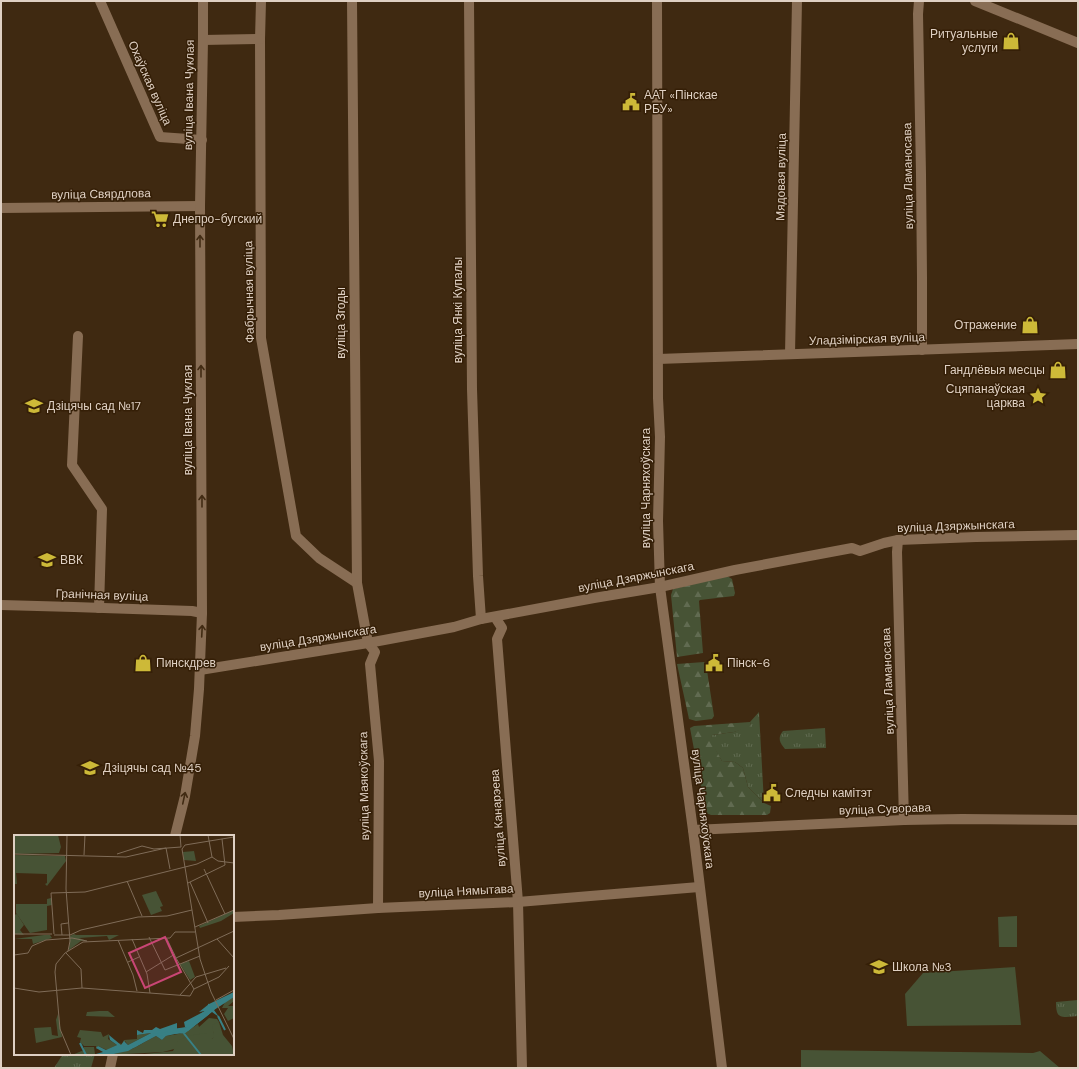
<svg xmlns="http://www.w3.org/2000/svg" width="1079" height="1069" viewBox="0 0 1079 1069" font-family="'DM Sans',sans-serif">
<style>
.grass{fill:url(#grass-tufts)}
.forest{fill:url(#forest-firs)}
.garden{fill:#475335}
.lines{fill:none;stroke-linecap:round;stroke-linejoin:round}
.minor{stroke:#886d54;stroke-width:10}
.oneway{stroke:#412b13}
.labels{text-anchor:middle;stroke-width:3;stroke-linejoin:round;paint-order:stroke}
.poi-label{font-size:12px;fill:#dfd0c3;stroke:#351f07;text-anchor:start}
.street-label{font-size:12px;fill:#dfd0c3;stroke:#351f07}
.inset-river{fill:none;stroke:#388085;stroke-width:2}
.inset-road{fill:none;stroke:#7f6c58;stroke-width:1}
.view{fill:#c94675;fill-opacity:0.15;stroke:#c94675;stroke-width:2}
.inset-edge{fill:none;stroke:#dfd0c3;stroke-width:2}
</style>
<defs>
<pattern id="grass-tufts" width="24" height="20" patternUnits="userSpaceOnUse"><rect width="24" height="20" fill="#475335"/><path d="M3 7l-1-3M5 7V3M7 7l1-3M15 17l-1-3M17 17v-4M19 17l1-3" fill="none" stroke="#616b51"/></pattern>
<pattern id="forest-firs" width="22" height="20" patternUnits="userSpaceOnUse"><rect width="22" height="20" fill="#475335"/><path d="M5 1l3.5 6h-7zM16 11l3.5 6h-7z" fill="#616b51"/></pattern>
</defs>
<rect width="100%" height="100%" fill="#3f2911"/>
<g class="grass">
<path d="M759,712L764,803L748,787L743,768L735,762L722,761L710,741L712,735L734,732L751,725L750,722Z"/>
<path d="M825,728L826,748L785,749C780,743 777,738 783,731Z"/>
<path d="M1078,1000V1016C1072,1016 1059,1020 1057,1012C1056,1009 1056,1005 1056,1002Z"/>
<path d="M63,1054H95L91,1068H54Z"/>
</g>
<g class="forest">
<path d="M727,576L732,579L735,593L734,596L700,600L699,601L703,653L677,657L671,595L673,589Z"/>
<path d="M704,662L706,664L714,716L712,719L696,721L689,719L677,664Z"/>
<path d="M750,722L751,725L750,727L734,732L712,735L711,741L722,761L735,762L743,768L748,787L764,803L771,806L770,813L767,815H711L706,813L690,728L694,726Z"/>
</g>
<g class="garden">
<path d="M1017,916V947H999L998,917Z"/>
<path d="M1015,967L1021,1025L907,1026L905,994L923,973Z"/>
<path d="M801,1050L1033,1053L1040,1051L1060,1068H801Z"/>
</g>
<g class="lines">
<g class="minor">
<path d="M100,1L160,137L202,140"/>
<path d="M261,1L260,39L261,338L296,536L319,558L357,583"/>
<path d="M352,1L357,583L368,643L375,652L370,664L379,761L378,908"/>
<path d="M469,1L472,389L478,576L481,619"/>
<path d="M657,1L658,398L660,437L658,521L660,587L693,830L722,1068"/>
<path d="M919,1L918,14L921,174L922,277V350"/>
<path d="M975,1L1078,43"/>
<path d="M203,40L260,39"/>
<path d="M1,208L200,206"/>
<path d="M78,336L72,465L102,509L99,608"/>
<path d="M790,354L797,1"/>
<path d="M658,359L1078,344"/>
<path d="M898,540L897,552L904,820"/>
<path d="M1,605L74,607L192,611L202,613"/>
<path d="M495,617L502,628L497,639L518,902L522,1068"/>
<path d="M200,670L368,643L454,627L481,619L594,598L660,587L735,570L852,548L860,551L884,543L898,540L976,537L1078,535"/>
<path d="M693,830L904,820L962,819L1078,820"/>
<path d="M175,836L185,796L195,736L199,689L202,613L200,206L203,40V1"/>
<path d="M233,917L279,915L378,908L518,902L699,887"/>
<path d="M110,1068L113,1054"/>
</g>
</g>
<defs><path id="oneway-shaft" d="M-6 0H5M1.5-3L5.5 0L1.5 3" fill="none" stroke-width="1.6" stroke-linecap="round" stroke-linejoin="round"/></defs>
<g class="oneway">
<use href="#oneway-shaft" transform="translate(200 241) rotate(-90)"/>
<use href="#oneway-shaft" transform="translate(201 371) rotate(-90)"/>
<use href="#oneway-shaft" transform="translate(202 501) rotate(-90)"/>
<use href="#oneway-shaft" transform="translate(202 631) rotate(-87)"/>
<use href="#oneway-shaft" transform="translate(184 798) rotate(-78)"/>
</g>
<defs>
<g id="shop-bare" transform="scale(1.38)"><path d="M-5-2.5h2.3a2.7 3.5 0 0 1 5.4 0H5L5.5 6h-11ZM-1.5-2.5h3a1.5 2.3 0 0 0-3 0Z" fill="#cdb938" stroke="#351f07" stroke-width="2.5" paint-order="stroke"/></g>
<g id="civic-bare" transform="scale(1.38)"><path d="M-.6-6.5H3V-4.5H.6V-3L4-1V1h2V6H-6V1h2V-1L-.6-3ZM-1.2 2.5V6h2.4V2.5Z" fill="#cdb938" stroke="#351f07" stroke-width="2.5" paint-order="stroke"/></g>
<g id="supermarket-bare" transform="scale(1.38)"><path d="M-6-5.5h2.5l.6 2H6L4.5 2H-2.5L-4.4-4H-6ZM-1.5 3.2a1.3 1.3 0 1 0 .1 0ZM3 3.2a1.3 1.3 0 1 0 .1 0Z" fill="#cdb938" stroke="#351f07" stroke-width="2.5" paint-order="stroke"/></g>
<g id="sight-bare" transform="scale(1.38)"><path d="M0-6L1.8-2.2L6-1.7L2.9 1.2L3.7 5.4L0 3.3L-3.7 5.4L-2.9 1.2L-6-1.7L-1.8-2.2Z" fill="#cdb938" stroke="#351f07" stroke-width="2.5" paint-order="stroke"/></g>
<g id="school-bare" transform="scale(1.38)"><path d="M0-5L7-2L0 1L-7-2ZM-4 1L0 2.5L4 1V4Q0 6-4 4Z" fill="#cdb938" stroke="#351f07" stroke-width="2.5" paint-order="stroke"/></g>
</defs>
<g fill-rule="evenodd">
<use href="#shop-bare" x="1011" y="41"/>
<use href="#civic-bare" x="631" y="102"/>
<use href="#supermarket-bare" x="160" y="219"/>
<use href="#shop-bare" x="1030" y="325"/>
<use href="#shop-bare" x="1058" y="370"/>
<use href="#sight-bare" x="1038" y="396"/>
<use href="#school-bare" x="34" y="406"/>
<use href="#school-bare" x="47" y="560"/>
<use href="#shop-bare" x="143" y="663"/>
<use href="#civic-bare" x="714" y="663"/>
<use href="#school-bare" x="90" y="768"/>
<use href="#civic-bare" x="772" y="793"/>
<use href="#school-bare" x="879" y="967"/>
</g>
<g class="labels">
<g class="poi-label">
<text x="998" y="38" text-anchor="end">Ритуальные<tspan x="998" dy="14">услуги</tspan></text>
<text x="644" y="99">ААТ «Пінскае<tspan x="644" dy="14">РБУ»</tspan></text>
<text x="173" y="223">Днепро-бугский</text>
<text x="1017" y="329" text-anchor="end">Отражение</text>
<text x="1045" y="374" text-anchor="end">Гандлёвыя месцы</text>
<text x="1025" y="393" text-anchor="end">Сцяпанаўская<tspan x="1025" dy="14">царква</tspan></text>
<text x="47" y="410">Дзіцячы сад №17</text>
<text x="60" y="564">ВВК</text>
<text x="156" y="667">Пинскдрев</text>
<text x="727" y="667">Пінск-6</text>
<text x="103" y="772">Дзіцячы сад №45</text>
<text x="785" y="797">Следчы камітэт</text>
<text x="892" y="971">Школа №3</text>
</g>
<g class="street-label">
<text transform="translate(150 83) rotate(66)" y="4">Охаўская вуліца</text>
<text transform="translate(189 95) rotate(-89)" y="4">вуліца Івана Чуклая</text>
<text transform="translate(908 176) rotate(-91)" y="4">вуліца Ламаносава</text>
<text transform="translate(781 177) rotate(-89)" y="4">Мядовая вуліца</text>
<text transform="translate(101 194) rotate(-1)" y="4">вуліца Свярдлова</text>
<text transform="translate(249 292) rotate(-91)" y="4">Фабрычная вуліца</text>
<text transform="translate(458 310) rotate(-90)" y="4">вуліца Янкі Купалы</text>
<text transform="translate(341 323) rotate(-90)" y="4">вуліца Згоды</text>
<text transform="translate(867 339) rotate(-2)" y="4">Уладзімірская вуліца</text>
<text transform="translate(188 420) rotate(-90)" y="4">вуліца Івана Чуклая</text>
<text transform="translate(646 488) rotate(-90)" y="4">вуліца Чарняхоўскага</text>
<text transform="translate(956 526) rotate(-2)" y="4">вуліца Дзяржынскага</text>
<text transform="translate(636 577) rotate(-11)" y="4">вуліца Дзяржынскага</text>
<text transform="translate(102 595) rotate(2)" y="4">Гранічная вуліца</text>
<text transform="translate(318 638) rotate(-9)" y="4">вуліца Дзяржынскага</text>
<text transform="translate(888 681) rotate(-92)" y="4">вуліца Ламаносава</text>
<text transform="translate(364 786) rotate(-91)" y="4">вуліца Маякоўскага</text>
<text transform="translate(703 809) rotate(83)" y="4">вуліца Чарняхоўскага</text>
<text transform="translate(885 809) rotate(-2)" y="4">вуліца Суворава</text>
<text transform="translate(498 818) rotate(-94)" y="4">вуліца Канарэева</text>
<text transform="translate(466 891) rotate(-3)" y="4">вуліца Нямытава</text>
</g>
</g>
<g transform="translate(14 835)">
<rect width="220" height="220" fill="#3f2911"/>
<path d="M180,16L182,26L170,25L169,17ZM37,63L38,70L33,71V95L16,98L2,78V69H33V64ZM220,75V78L207,86L186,93L185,91ZM60,99L62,100H105L95,105L93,101L65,103L73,106H67L55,115L56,101ZM30,100H36L38,103L19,109L18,104H0ZM175,126L181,142L176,145L166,129ZM85,176H94L101,182L72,181L73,177ZM41,177L42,185L44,179L48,202L22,208L20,193L37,192L38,200L44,201ZM66,195L87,197L89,202L95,199L94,204L103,210L93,215L84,211L82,214V211H70L66,207L67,203L63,202ZM137,198L114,210L111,206V209V207L107,210L104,208L108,209L110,205L123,204V200Z" fill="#475335"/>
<path d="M0,0H44L47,12L45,18L0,19ZM0,20L51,21L52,26L33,51L31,49L33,48V39L2,38L3,49H0ZM3,79L10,90L6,95L10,100L0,99V80ZM220,162V166L214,171H220V183L214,186L210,179L214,173H208L211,167ZM195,183L203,184L205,187L199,195L201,202L198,204L149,217L94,220L118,214L142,201L148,205L152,201L170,198L184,189L185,192ZM70,212H80L81,219L58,220L70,215Z" fill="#475335"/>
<path d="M205,187L209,200L218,211L220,220H121L159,216L164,206L173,201L192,198L198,204L200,202L198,190Z" fill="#475335"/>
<path d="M142,56L149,71L146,72L148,76L137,80L128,60Z" fill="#475335"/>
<path d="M220,157V162L200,175L205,182L198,177L174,196L152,201L148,205L142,201L114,216L94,220H83L82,219L89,217L82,213L84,211L92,215L103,210L96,205L95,200L107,210L110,206L114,210L137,198L123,200V195L129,198L130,195H138L142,192L146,194L163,188V194L174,192H171L170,187L191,176L185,177L195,169Z" fill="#388085"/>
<path class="inset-river" d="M205,170L220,160M192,180L202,172M204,181L211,195M168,196L187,220M143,197L173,193L185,181L220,158M66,208L72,220M92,220L121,211L139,200L171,197L194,179L195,170L203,172"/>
<path class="inset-road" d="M53,0L52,54L56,106L54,116M166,0L167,12M194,0L198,22M220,2L171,10L168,14L186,124L197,157L220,204M152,13L156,34M0,19L112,22L152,13M103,19L128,11L140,14L167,12M70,20L71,0M198,22L204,26L220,28M190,34L211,79M113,46L128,81M176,47L194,88M174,48L211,30L208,4M181,92L220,75M0,99H38M40,99L37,58L71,57L183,29L198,22M40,100H56L67,95L124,82L153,81L178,75M48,100L47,89L54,88M135,102L151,135L186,121M118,104L133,139L136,158M153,104L162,123L220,96M203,104L220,123M104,105L119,140L123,156M52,118L67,134L68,153M0,120L14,118L18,111L32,105L58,103L73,106M162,123L180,154M114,127L125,122M132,137L161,119M0,153L25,157L68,153L176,161L180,154L205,142L215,131M166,160L182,142L212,133M202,165L220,155M57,220L46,194L41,137L42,129L51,118L69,107L156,103L161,97H181"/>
<path class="view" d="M151,102L167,137L131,153L115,118Z"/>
<rect width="220" height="220" class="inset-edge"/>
</g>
<rect width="1079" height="1069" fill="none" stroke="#dfd0c3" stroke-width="4"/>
</svg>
